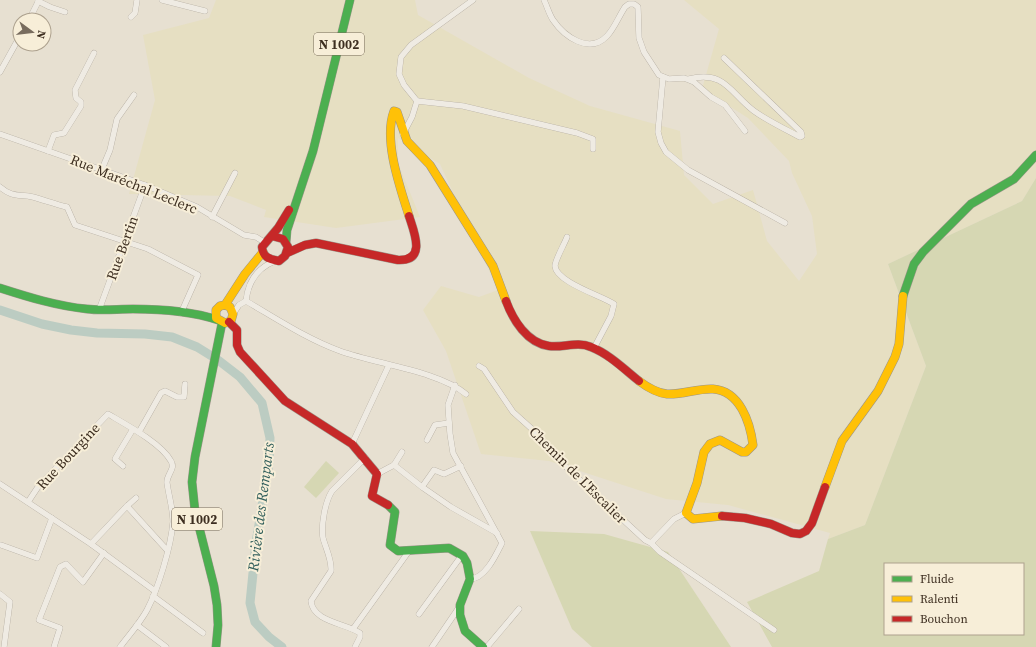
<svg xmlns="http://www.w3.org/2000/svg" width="1036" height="647" viewBox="0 0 1036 647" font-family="'Source Serif 4',serif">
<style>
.farmland{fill:#e6dfc2}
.green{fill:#d6d7b3;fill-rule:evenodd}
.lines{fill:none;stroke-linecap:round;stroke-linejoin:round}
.river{stroke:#bcccc2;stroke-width:9}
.street-casing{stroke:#ada599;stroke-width:6}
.fast-casing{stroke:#9c958a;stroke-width:9}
.slow-casing{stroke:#9c958a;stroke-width:9}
.jam-casing{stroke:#9c958a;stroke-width:9}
.street{stroke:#efebe3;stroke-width:5.5}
.fast{stroke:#4caf50;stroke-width:8}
.slow{stroke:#ffc107;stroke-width:8}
.jam{stroke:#c62828;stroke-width:8}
.labels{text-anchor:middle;stroke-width:4;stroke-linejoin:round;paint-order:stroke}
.shield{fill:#f7eed8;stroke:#756857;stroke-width:1}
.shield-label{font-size:13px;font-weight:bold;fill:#3d2e20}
.street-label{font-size:14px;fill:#3d2e20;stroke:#f7eed8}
.water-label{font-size:15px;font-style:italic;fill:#2f5d5a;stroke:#f7eed8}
</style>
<rect width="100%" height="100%" fill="#e7e0d1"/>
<path class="farmland" d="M216,0H415L418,15L529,78L590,106L680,131L684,175L713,204L753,190L767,241L799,281L817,254L812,216L792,173L789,161L748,118L702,89L719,29L684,0H1036V178L1022,201L888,264L926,366L865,525L828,539L830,533L728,505L666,499L549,461L481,454L446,351L423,310L441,286L479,297L498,290L440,164L398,138V163L420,217L336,228L264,217L266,210L230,196L129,194L155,100L143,35L209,18Z"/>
<g class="green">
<path d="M1036,178V647H772L747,602L819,571L828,539L865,525L926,366L888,264L1022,201ZM885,564H1023V634H885Z"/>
<path d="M326,461L339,473L316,498L304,487Z"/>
<path d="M530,531L604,534L668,552L731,647H592L572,629Z"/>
</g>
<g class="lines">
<path class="river" d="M0,310L42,324L71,330L97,333L145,334L172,337L197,347L218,360L240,377L262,403L270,438L269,463L256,543L250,603L255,622L269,637L282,647"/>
<g class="street-casing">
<g id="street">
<path d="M162,0L205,11"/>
<path d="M544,0C547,6 549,14 553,20C564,36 589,55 607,36C614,29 619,16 625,7L629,4H634L638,7L639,38L644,52L659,75L669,79L684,78L694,82L711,97L725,105L745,131"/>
<path d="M38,1L50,7L65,12"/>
<path d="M131,17L135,13L137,0"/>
<path d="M29,20L39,0"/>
<path d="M0,72L20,36"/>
<path d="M663,77L658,132L661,143L666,152L688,170L785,223"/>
<path d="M689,79C725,70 730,93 754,111C768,121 785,129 800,137L802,136L801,132L724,58"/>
<path d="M417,101L463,106L577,133L593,139V149"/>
<path d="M0,134L145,185L197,207L244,235L256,237L264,242"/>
<path d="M403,134L412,117L417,101L404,85L399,74L401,57L411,45L473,0"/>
<path d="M48,151L54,135L64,133L81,106V102L76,98L75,90L94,53"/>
<path d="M102,169L110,150L117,119L134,95"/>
<path d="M0,187C13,198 18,194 33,197C44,200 55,204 67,207L75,225L148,249L198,275L181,313"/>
<path d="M212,217L235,173"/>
<path d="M567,237C565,243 555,260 555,266C556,282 602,296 614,304L611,316L594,348"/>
<path d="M246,301C277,319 307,339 340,351C376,364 438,371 466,394"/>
<path d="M246,301C248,282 257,268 275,261"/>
<path d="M99,310L145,185"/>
<path d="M233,314L239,305L246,301"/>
<path d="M479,366L484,369L513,412L532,429L568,469L645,540L651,543L674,519L686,513"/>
<path d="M455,385L448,405L450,434L453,453L502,543C496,555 485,579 470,579"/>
<path d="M139,432L161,393L165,391L177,397H184L185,384"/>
<path d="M427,440L435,425L449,423"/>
<path d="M352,444L389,365"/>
<path d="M394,465L422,487"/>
<path d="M123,466L115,459L133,429"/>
<path d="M461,466L444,474L434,470L422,487L451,507L497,533"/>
<path d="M377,474L394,465L402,452"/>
<path d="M0,484L91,544L155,591"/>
<path d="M28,502L38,487L108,414C125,424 161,443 171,461C176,469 166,475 167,483C169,497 173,509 173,522C171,547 158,589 147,610C140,623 129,635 120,647"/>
<path d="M127,506L136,498"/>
<path d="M651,543L660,552L774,630"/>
<path d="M91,544L127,506L167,550"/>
<path d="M1,545L37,558L52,518"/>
<path d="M0,594L10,602L4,647"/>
<path d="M153,596L203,633"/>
<path d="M419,614L462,555"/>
<path d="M137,625L166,647"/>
<path d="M353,629L409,551"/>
<path d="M54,647L60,628L39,620L60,567L66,564L83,582L104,553"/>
<path d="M355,647L360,637V633C345,623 313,622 311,601L331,571C332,560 326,549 323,538C321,525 325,502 332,491L365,458"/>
<path d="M432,647L460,606"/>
<path d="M487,647L519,609"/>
</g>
</g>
<g class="fast-casing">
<g id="fast">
<path d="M286,242L287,230L313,151L350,0"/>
<path d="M0,288C28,297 57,306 87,309C102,311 117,309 133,309C161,309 191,311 218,320"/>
<path d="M903,296L914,264L923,252L971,204L1014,179L1036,155"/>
<path d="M388,505L395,512L390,545L398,551L449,548L463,556L467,563L470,579L460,605V615L465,631L483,647"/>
<path d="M216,647L218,625L217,605L214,586L195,511L192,482L195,457L222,323"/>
</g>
</g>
<g class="slow-casing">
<g id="slow">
<path d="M409,216C400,187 383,140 394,111L397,112L407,141L430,165L493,266L506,301"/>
<path d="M225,305L230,307L233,314L231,321L225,323L216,318V310L220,306L225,305L245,274L263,252"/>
<path d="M639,381C647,387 657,393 667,394C682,395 698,388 713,389C740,391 750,422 753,445L746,452H742L720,440L710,444L704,452L697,483L686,513L693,519L722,516"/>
<path d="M825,487L842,441L878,391L895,357L899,344L903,296"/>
</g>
</g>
<g class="jam-casing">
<g id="jam">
<path d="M272,236L283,239L288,247L285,256L279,261C270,259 263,258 262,247L278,228L289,210"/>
<path d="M287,253L305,245L316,243L398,260C427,261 414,232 409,216"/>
<path d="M506,301C513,320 527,343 549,346C563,348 577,341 591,347C609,354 624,369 639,381"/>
<path d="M229,322L237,330V345L240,352L285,401L352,444L377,474L372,496L388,505"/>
<path d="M722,516L745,518L771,524L792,533L800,534L806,531L812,523L825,487"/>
</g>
</g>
<use href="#street" class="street"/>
<use href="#fast" class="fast"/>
<use href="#slow" class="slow"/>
<use href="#jam" class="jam"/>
</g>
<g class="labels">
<g class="shield">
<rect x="314" y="33" width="50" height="22" rx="3"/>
<rect x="172" y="508" width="50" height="22" rx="3"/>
</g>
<g class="shield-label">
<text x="339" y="49">N 1002</text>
<text x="197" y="524">N 1002</text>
</g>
<g class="street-label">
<text transform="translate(134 184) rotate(22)" y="5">Rue Maréchal Leclerc</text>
<text transform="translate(122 248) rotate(-70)" y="5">Rue Bertin</text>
<text transform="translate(68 456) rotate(-47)" y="5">Rue Bourgine</text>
<text transform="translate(578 475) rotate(45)" y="5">Chemin de L'Escalier</text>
</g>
<g class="water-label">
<text transform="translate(261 507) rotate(-83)" y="5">Rivière des Remparts</text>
</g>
</g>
<rect x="884" y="563" width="140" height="72" fill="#f7eed8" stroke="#ada18e"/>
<rect x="892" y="576" width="20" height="6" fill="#4caf50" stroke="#ada18e"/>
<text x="920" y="583" font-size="12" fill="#3d2e20">Fluide</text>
<rect x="892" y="596" width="20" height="6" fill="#ffc107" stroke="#ada18e"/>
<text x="920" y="603" font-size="12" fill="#3d2e20">Ralenti</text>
<rect x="892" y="616" width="20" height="6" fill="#c62828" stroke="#ada18e"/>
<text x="920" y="623" font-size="12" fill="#3d2e20">Bouchon</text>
<g transform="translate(32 32) rotate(105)"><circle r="19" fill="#f7eed8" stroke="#ada18e"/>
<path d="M0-3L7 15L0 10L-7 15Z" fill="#786c5e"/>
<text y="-6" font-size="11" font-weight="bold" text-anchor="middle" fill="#3d2e20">N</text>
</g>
</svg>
